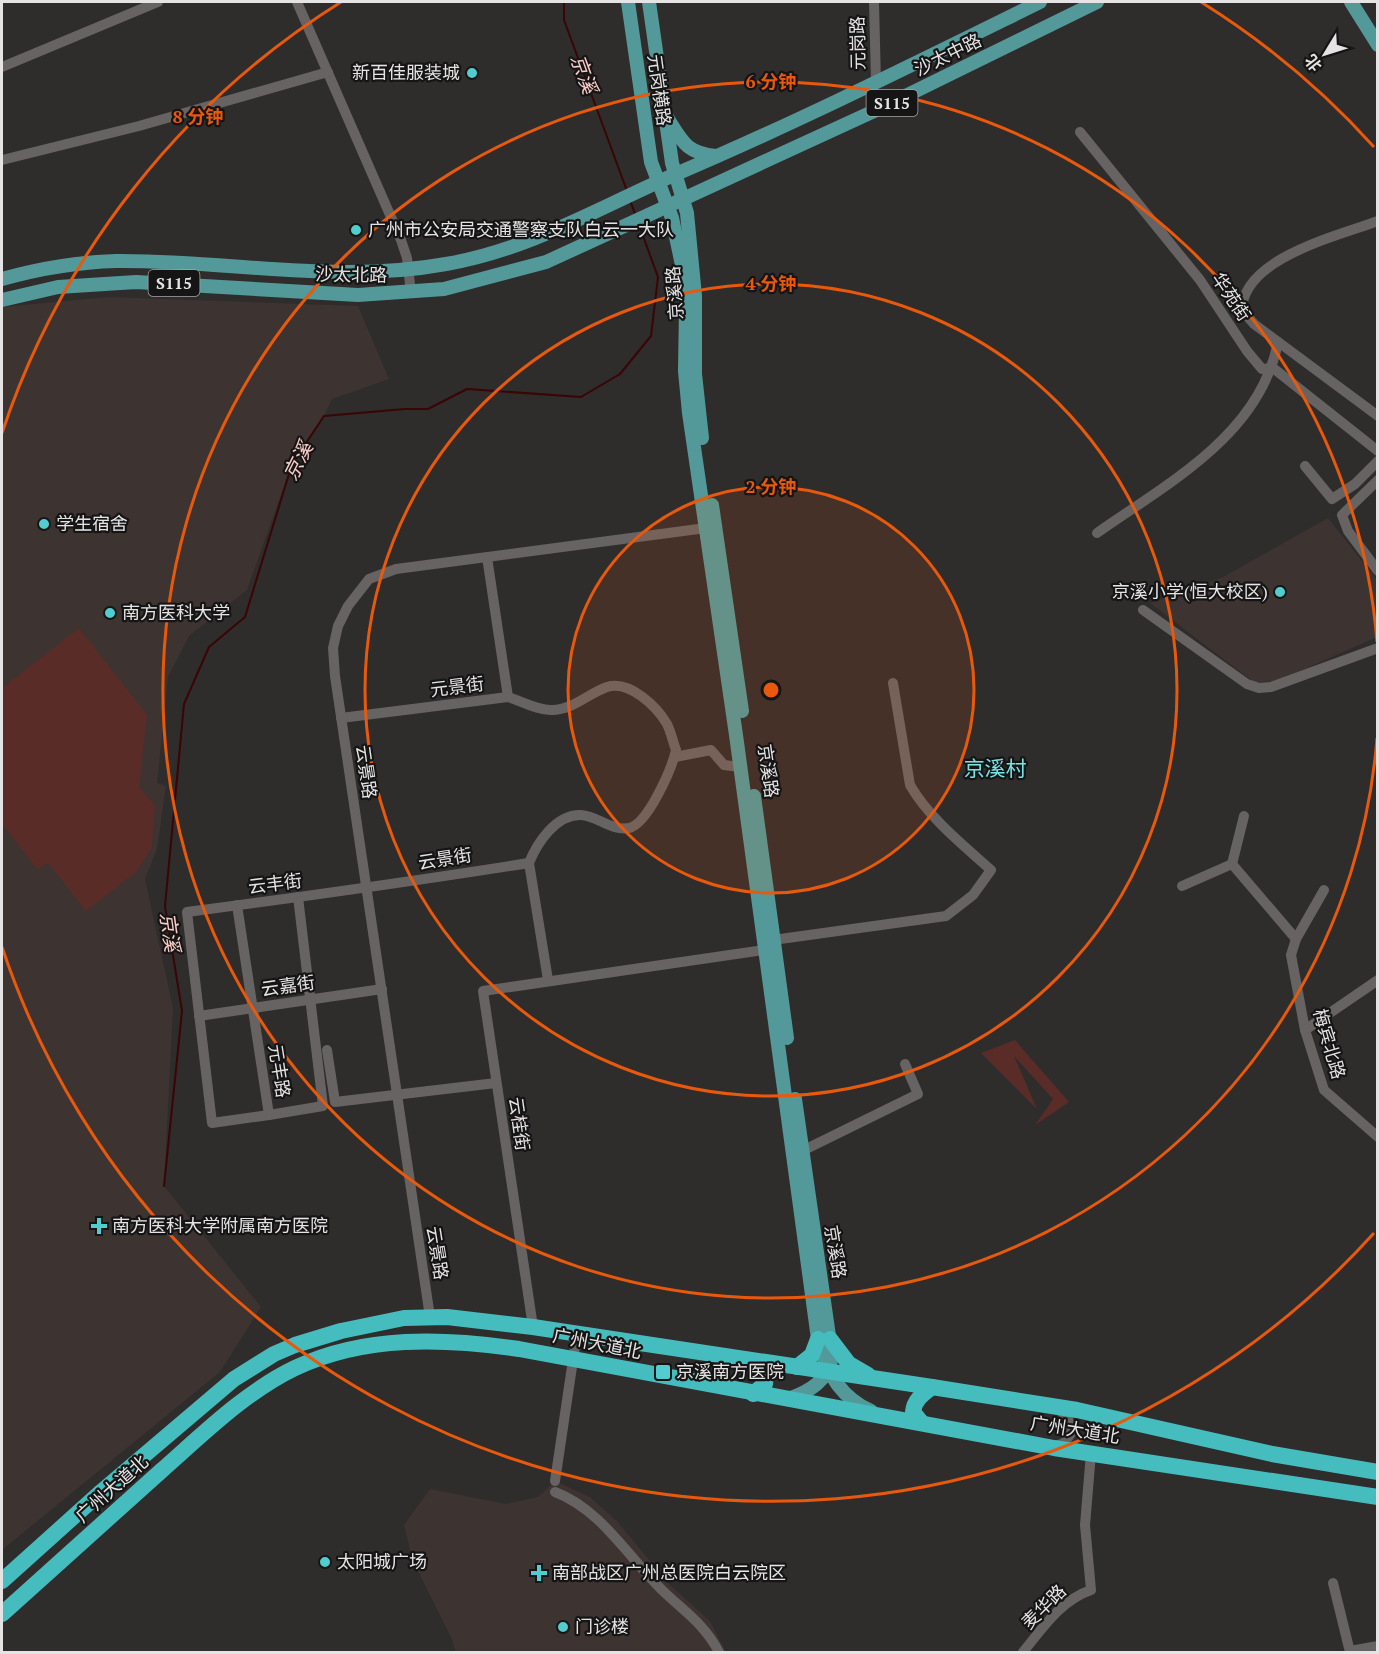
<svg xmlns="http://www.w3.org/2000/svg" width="1379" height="1654" viewBox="0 0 1379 1654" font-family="'PT Serif','Noto Sans SC',serif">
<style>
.built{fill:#3d3331}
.green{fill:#592c27}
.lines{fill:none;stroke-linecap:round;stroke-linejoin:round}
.stream{stroke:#3a0504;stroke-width:2}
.minor{stroke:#676363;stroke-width:10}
.major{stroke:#53999a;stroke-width:14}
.highway{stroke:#45bdbf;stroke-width:16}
.ring{fill:none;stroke:#e8590c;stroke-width:3}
.poi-dot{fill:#52cdcf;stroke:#161515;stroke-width:2}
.labels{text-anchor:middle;stroke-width:4.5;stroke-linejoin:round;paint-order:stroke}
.shield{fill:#161515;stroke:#a7a5a5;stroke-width:1.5}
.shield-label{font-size:16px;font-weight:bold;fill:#e5e3e3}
.street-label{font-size:18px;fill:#e5e3e3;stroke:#161515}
.poi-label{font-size:18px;fill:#e5e3e3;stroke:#161515;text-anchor:start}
.water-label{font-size:20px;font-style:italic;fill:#faccc5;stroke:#161515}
.quarter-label{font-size:21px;fill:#77e3e5;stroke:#161515}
.centre{fill:#e8590c;stroke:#161515;stroke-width:3}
.ring-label{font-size:18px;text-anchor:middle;font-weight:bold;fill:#e8590c;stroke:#161515;stroke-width:4.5;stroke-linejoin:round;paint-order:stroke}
</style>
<rect width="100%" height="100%" fill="#2f2c2c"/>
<g class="built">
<path d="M108,297L358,306L389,379L332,399L324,416L292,464L247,590L189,636L168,677L157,783L166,786L157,849L145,879L173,1008L164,1186L261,1307L220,1372L2,1550V307Z"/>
<path d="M1328,518L1377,580V637L1298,672L1273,681L1255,683L1150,603L1223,577Z"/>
<path d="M555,1481L590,1497L617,1521L669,1584L710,1621L726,1652H456L451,1637L413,1561L404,1525L430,1489L506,1504L538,1497Z"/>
</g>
<g class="green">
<path d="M79,628L147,715L139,787L155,805L152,847L136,872L86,911L48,863L38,870L2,824V688Z"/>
<path d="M1015,1040L1069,1102L1035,1125L1053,1099L1014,1056L1037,1109L981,1053Z"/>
</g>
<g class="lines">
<g class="stream">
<path d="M564,2V20L627,191"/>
<path d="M630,200L635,214"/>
<path d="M164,1186L182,1011L165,906L184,704L209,647L245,617L292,464L324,416L405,409H428L467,389L581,397L620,374L651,336L658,277L639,225"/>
</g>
<g class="minor">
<path d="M297,2L401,240L407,258L411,293"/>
<path d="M874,2L876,83"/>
<path d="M2,67L158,2"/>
<path d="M1080,132L1200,280L1247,351L1262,369L1273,368L1378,451"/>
<path d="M2,160L139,126L328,72"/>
<path d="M1378,221C1338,236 1243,258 1242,310L1254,324L1378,416"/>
<path d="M1305,466L1332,499L1355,484L1378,461"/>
<path d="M1378,480L1342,515L1348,531L1378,571"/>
<path d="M1097,533C1168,483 1260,435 1278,342"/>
<path d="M1143,610L1247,684L1259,688L1271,687L1378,648"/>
<path d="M508,697C521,701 539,711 552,710C573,710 589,693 607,687C630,680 657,707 667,724C671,732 673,742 676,750C672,768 648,824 629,828C610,831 598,816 581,815C556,814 537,843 529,863"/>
<path d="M341,718L508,697L487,557"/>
<path d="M675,757L711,750L724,765L740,767"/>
<path d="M529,863L548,980"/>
<path d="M1232,864L1296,939"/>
<path d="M1232,864L1244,816"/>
<path d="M1182,886L1232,864"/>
<path d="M1324,890L1296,939L1291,955L1305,1030L1324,1090L1378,1137"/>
<path d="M237,905L269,1115L212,1123L187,912C301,897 415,881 529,863"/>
<path d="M773,940L946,916L973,895L991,870C963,845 929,818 910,785L893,683"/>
<path d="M199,1016L382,989"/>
<path d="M1305,1030L1378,980"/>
<path d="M327,1050L335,1102L496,1083"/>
<path d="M269,1115L323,1106L298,897"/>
<path d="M802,1151L918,1094L905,1064"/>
<path d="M430,1317L335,676L333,648L338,626L348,606L369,579L396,569L706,528"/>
<path d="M533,1327L483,991L764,950"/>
<path d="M1054,1447L1064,1443L1072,1432L1068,1419L1058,1408"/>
<path d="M555,1481L577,1333"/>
<path d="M555,1492C600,1509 627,1555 660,1588C684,1612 703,1622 719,1652"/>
<path d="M1333,1583L1350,1652"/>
<path d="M1350,1651L1378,1646"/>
<path d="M1023,1652C1042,1629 1061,1600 1091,1590L1085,1525L1091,1453"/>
</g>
<g class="major">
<path d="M628,2L651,162L672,218L682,265L686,307L685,371L689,413L736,735L818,1339C825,1370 841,1398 871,1411"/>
<path d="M649,2L672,163L687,213L695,296V374L702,438"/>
<path d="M1351,2L1378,45"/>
<path d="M668,119C683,143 687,153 716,156"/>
<path d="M2,279C38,269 78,262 116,261C226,260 337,284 446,264C529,250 600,207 676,174C800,121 920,61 1040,2"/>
<path d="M2,300L58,287L136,282L358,295L444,289L546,262L883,107L1097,2"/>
<path d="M712,505L742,711"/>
<path d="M754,796L787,1038"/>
<path d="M788,1399C811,1391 827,1381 832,1357L795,1099"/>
</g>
<g class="highway">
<path d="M830,1339L849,1364L868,1375"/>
<path d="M797,1367L812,1355L818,1339"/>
<path d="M753,1394L765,1384L766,1373L762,1363"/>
<path d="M922,1423L913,1412C914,1400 923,1394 932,1387"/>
<path d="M2,1581L101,1492L234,1379L274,1354L295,1345L341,1331L404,1318L447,1317L533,1327L932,1387L1077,1410L1272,1454L1378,1472"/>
<path d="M2,1614C55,1566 108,1519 161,1471C202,1435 245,1392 295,1368C365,1335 444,1338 519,1349L1054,1448L1378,1497"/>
</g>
</g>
<circle cx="771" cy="690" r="203" fill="#e8590c" fill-opacity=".12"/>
<g class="ring">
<circle cx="771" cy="690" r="203"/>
<circle cx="771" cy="690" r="406"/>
<path d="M1377 738A608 608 0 1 1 1377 642"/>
<path d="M1374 1233A811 811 0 0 1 2 947M2 433A811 811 0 0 1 341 2M1201 2A811 811 0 0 1 1374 147"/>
</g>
<g class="poi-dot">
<circle cx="472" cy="73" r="6"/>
<circle cx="356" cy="230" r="6"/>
<circle cx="44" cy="524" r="6"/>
<circle cx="1280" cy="592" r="6"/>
<circle cx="110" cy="613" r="6"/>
<path d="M96 1217h6v6h6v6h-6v6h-6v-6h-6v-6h6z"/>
<rect x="655" y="1364" width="16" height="16" rx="3"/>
<circle cx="325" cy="1562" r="6"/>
<path d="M536 1564h6v6h6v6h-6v6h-6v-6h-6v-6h6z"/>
<circle cx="563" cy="1627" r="6"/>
</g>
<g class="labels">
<g class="shield">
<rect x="866.5" y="90" width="51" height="26" rx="4.5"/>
<rect x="148.5" y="270" width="51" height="26" rx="4.5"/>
</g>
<g class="shield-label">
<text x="892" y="109">S115</text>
<text x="174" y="289">S115</text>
</g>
<g class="street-label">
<text transform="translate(858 43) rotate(-91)" y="6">元岗路</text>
<text transform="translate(948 55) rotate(-26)" y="6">沙太中路</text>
<text transform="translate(659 90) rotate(82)" y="6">元岗横路</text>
<text transform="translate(351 275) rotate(1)" y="6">沙太北路</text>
<text transform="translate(675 293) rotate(-94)" y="6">京溪路</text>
<text transform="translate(1231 297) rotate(56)" y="6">华苑街</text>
<text transform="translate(457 687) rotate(-7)" y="6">元景街</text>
<text transform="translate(768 771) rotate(82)" y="6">京溪路</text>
<text transform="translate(366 772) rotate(82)" y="6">云景路</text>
<text transform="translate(445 859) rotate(-9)" y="6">云景街</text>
<text transform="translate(275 884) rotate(-7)" y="6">云丰街</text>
<text transform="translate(288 986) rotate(-8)" y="6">云嘉街</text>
<text transform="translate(1329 1044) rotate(74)" y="6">梅宾北路</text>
<text transform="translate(279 1071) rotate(81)" y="6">元丰路</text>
<text transform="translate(519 1124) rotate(82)" y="6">云桂街</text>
<text transform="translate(835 1252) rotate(81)" y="6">京溪路</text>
<text transform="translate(437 1253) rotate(81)" y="6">云景路</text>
<text transform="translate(597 1344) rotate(11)" y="6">广州大道北</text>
<text transform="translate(1075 1430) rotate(9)" y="6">广州大道北</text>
<text transform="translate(112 1489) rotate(-42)" y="6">广州大道北</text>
<text transform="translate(1044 1607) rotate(-45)" y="6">麦华路</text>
</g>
<g class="poi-label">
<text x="460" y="79" text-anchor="end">新百佳服装城</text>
<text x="368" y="236">广州市公安局交通警察支队白云一大队</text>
<text x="56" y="530">学生宿舍</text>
<text x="1268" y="598" text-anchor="end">京溪小学(恒大校区)</text>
<text x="122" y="619">南方医科大学</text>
<text x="112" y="1232">南方医科大学附属南方医院</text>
<text x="676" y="1378">京溪南方医院</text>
<text x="337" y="1568">太阳城广场</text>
<text x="552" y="1579">南部战区广州总医院白云院区</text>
<text x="575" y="1633">门诊楼</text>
</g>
<g class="water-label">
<text transform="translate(584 74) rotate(70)" y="7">京溪</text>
<text transform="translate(298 461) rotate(-63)" y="7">京溪</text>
<text transform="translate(170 932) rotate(82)" y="7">京溪</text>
</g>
<g class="quarter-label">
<text x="995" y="776">京溪村</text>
</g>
</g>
<circle cx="771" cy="690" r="9" class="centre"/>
<g class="ring-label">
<text x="771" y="88">6 分钟</text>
<text x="198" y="123">8 分钟</text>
<text x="771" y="290">4 分钟</text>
<text x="771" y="493">2 分钟</text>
</g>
<rect width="1379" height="1654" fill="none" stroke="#e5e3e3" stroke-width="6"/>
<g transform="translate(1325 54) rotate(232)" stroke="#161515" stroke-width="4.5" paint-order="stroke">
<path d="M0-4.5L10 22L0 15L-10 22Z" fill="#e5e3e3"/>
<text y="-9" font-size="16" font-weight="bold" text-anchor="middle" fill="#e5e3e3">北</text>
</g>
</svg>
